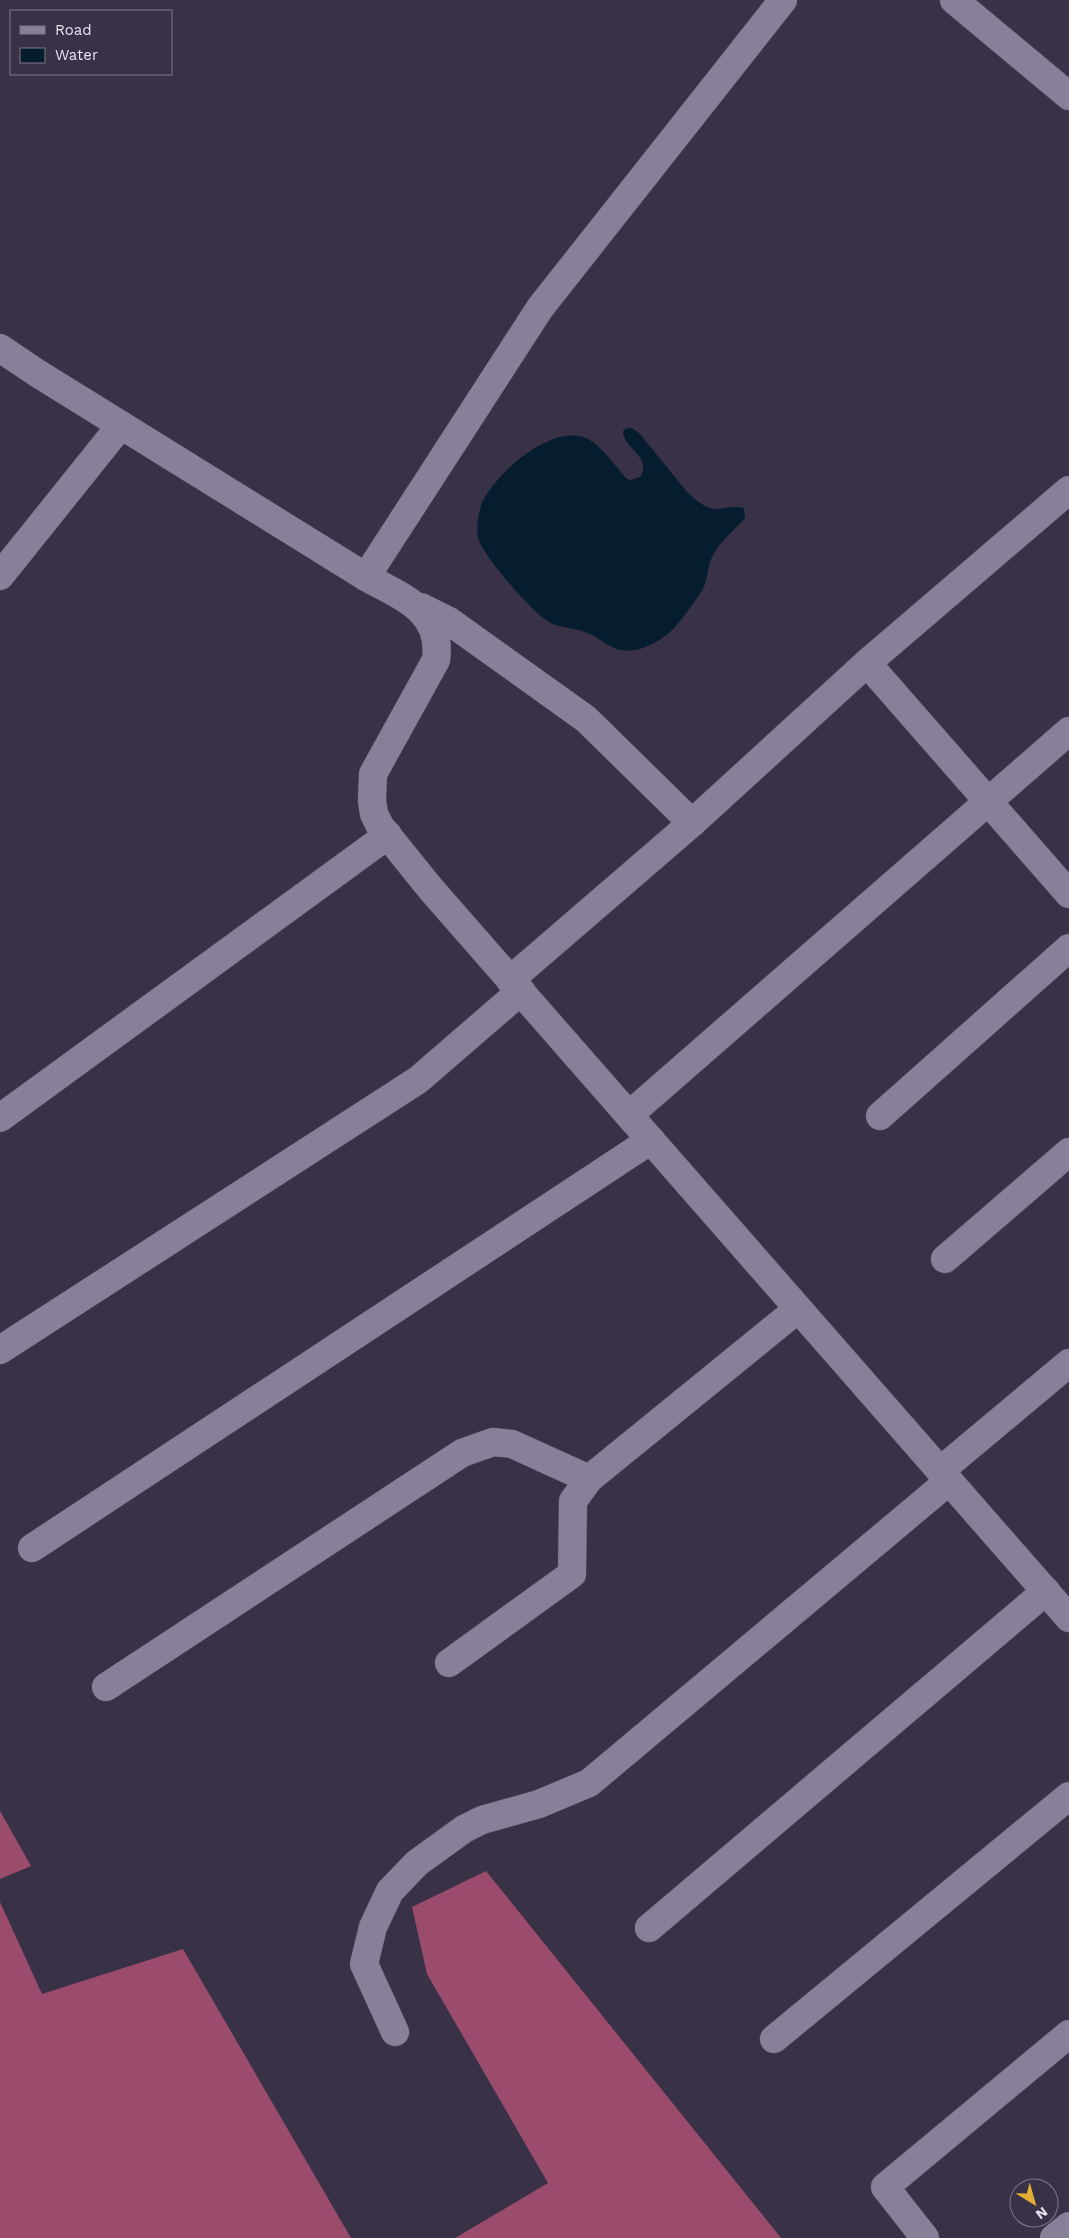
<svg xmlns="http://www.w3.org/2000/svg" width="1069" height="2238" viewBox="0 0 1069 2238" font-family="'Work Sans',sans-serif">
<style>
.forest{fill:#9b4c6c}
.water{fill:#051d2e}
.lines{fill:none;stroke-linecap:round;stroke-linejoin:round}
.minor-casing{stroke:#534e5f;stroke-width:29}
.minor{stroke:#888099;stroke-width:28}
</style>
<rect width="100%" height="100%" fill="#393247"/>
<g class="forest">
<path d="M0,1811L31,1866L0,1879Z"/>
<path d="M486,1871L781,2238H455L548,2183L427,1974L412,1907Z"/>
<path d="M0,1902L42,1994L183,1949L351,2238H0Z"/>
</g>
<path class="water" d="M627,428H632L640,434L687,492C695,499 704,508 715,509C726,509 733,505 744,508L745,518C734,530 721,541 713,555C708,565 708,574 705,584C703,592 676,628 669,633C654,645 633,656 614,648C604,644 597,636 587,633C576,628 562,628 551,623C536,617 480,553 478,537C476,525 479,507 485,497C501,470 549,427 583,437C598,441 616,467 627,479L631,480L640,477C653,457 623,448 623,431Z"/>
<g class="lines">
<g class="minor-casing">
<g id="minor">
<path d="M954,0L1069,96"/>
<path d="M0,348L37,373L366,577C402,597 443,611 436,660L373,774L372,801L374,814L380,826L430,888L1069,1618"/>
<path d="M0,576L121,425"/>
<path d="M366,577L540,308L783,0"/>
<path d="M421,607L449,621L586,719L692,823"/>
<path d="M867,663L1069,894"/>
<path d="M510,980L692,823L867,663L1069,490"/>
<path d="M629,1115L1069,731"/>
<path d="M880,1116L1069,948"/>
<path d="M0,1118L388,835"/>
<path d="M945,1259L1069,1152"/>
<path d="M0,1350L418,1080L521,991"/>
<path d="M940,1471L1069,1363"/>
<path d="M32,1548L651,1140"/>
<path d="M449,1663L572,1574L573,1501L589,1479"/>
<path d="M106,1687L462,1453L493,1442L512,1444L589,1479L798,1309"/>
<path d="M649,1928L1046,1591"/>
<path d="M395,2032L364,1964L373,1927L390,1891L417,1863L464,1829L482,1820L539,1804L589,1783L949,1481"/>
<path d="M774,2039L1069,1796"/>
<path d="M925,2238L885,2187L1069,2034"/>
<path d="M1054,2238L1069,2226"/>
</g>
</g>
<use href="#minor" class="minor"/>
</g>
<rect x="10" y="10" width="162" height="65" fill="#393247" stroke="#7e788a"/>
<rect x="20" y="26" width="25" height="8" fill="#888099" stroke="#7e788a"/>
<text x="55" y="35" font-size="15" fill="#e5e1ef">Road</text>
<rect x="20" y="48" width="25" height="15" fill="#051d2e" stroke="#7e788a"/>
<text x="55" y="60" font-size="15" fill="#e5e1ef">Water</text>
<g transform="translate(1034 2203) rotate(143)"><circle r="24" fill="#393247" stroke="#7e788a"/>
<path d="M0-4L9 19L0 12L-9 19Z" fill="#e4ae35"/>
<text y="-8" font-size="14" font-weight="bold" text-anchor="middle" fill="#e5e1ef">N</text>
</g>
</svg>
